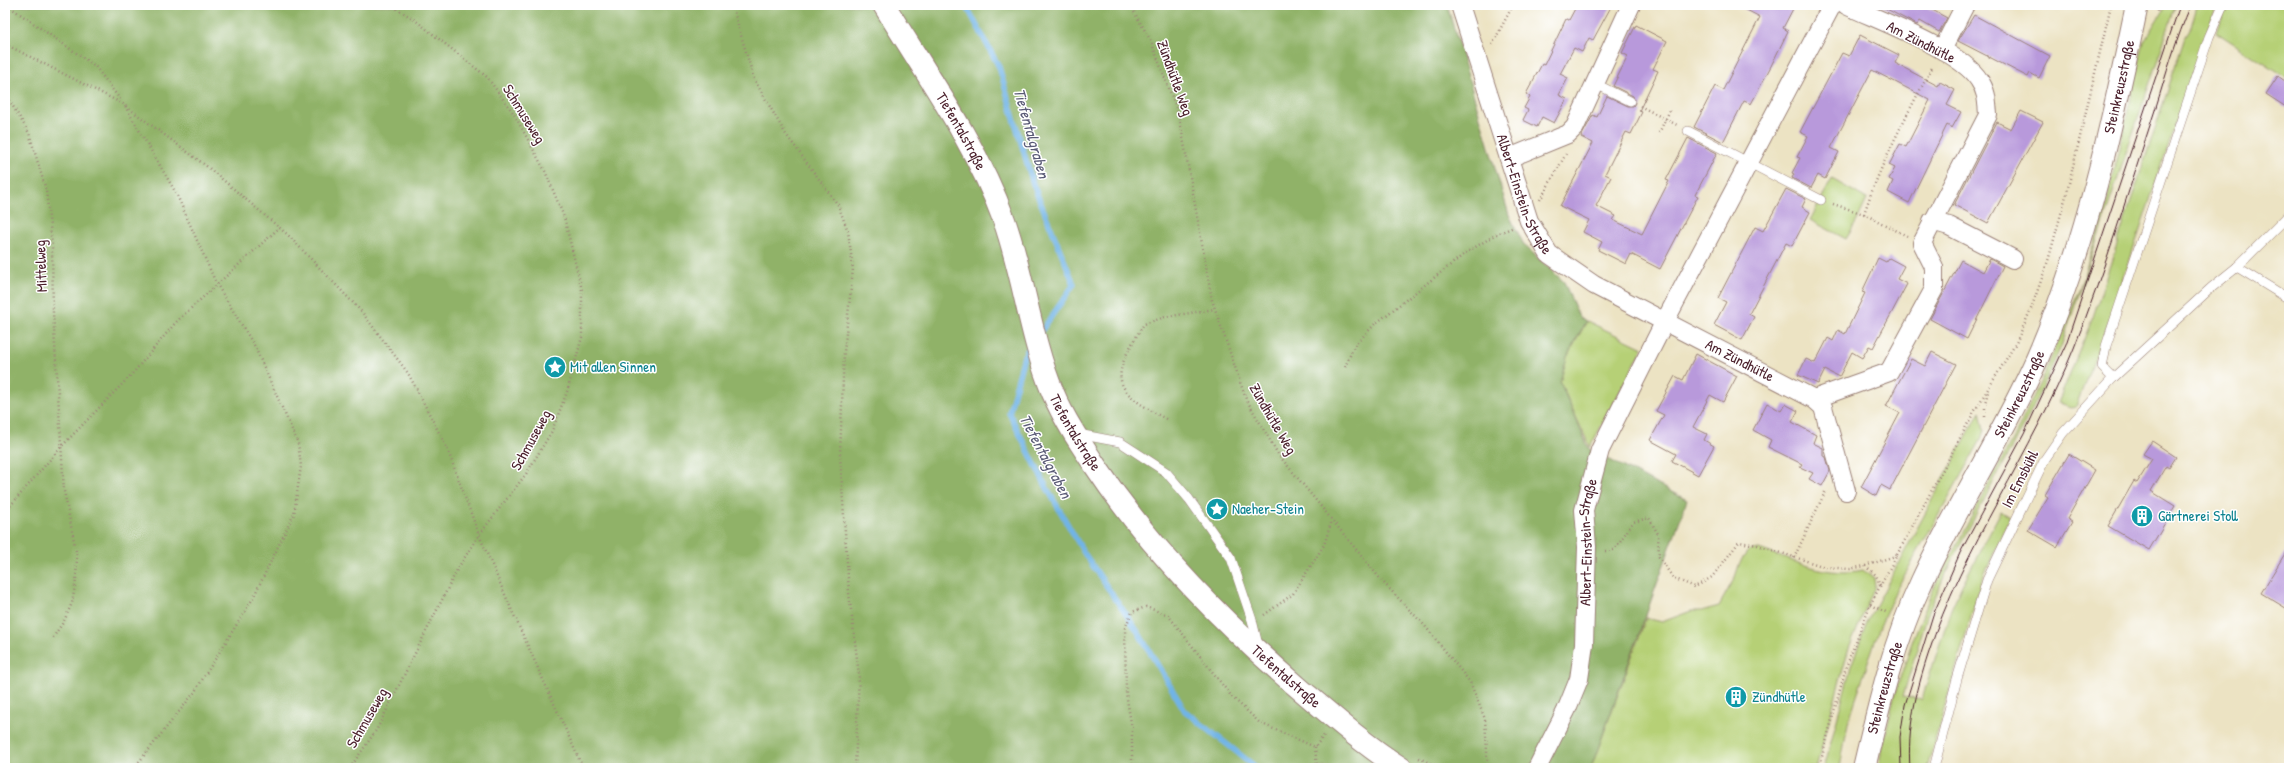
<svg xmlns="http://www.w3.org/2000/svg" width="2294" height="773" viewBox="0 0 2294 773" font-family="'Patrick Hand',sans-serif">
<style>
.green{fill:#b6d076;stroke:#807850}
.forest{fill:#90b267;stroke:#6d6849}
.lines{fill:none;stroke-linecap:round;stroke-linejoin:round}
.stream{stroke:#71b4e6;stroke-width:5.5}
.building{fill:#b899db}
.lane-casing{stroke:#9b8177;stroke-width:10}
.street-casing{stroke:#9b8177;stroke-width:20}
.secondary-casing{stroke:#9b8177;stroke-width:24}
.path{stroke:#9b8177;stroke-width:2.5;stroke-dasharray:1 3;stroke-linecap:butt}
.lane{stroke:#fff;stroke-width:9}
.street{stroke:#fff;stroke-width:18}
.secondary{stroke:#fff;stroke-width:22}
.tram{stroke:#4a1f2b;stroke-width:1}
.labels{text-anchor:middle;stroke-width:3;stroke-linejoin:round;paint-order:stroke}
.street-label{font-size:15px;fill:#4a1f2b;stroke:#fff}
.culture-label{font-size:15px;fill:#0d838f;stroke:#fff;text-anchor:start}
.water-label{font-size:16px;font-style:italic;fill:#5a5b76;stroke:#fff}
</style>
<rect width="100%" height="100%" fill="#fff"/>
<filter id="ink" filterUnits="userSpaceOnUse"><feTurbulence type="fractalNoise" baseFrequency=".025" numOctaves="2"/><feDisplacementMap in="SourceGraphic" scale="8" xChannelSelector="R" yChannelSelector="G"/><feConvolveMatrix kernelMatrix="1 2 1 2 8 2 1 2 1" color-interpolation-filters="sRGB"/></filter>
<filter id="wash" filterUnits="userSpaceOnUse"><feTurbulence type="fractalNoise" baseFrequency=".012" numOctaves="4" result="noise"/><feDisplacementMap in="SourceGraphic" scale="16" xChannelSelector="R" yChannelSelector="G"/><feGaussianBlur stdDeviation="0.9" result="paint"/><feColorMatrix in="noise" values="0 0 0 0 0 0 0 0 0 0 0 0 0 0 0 0 0 1.4 0 .05"/><feComposite in="paint" operator="in"/></filter>
<g filter="url(#wash)">
<rect width="100%" height="100%" fill="#ece3c3"/>
<g class="green">
<path d="M2166,5H2176L2061,347L2031,411L1946,572L1927,616L1903,696L1922,699L1951,609L1962,585L2001,511L2010,517L1981,582L1927,768H1878L1895,693L1911,645L1932,591L2019,427L2048,366L2080,287L2104,212L2144,41Z"/>
<path d="M2197,5H2217L2196,63L2111,316L2076,406L2071,407L2058,403L2093,317L2185,37L2191,27Z"/>
<path d="M2226,5H2289V80L2216,32Z"/>
<path d="M1832,179L1867,199L1857,221L1846,239L1810,220Z"/>
<path d="M1587,321L1643,348L1590,447L1560,382L1567,357Z"/>
<path d="M1980,411L1984,430L1981,440L1895,592L1879,629L1848,723L1840,768H1824L1851,666L1867,622Z"/>
<path d="M1759,549C1792,560 1828,578 1863,570L1874,579L1875,586L1848,651L1816,768H1591L1646,618L1662,622L1691,611H1701L1719,606L1735,577L1740,562L1748,551Z"/>
</g>
<path class="forest" d="M5,5H1447L1509,215L1524,245L1564,282L1579,317L1586,321L1567,357L1560,382L1589,449L1687,500L1591,768H5Z"/>
<g class="lines">
<g class="stream">
<path d="M966,5L999,67L1033,184L1074,284L1040,333"/>
<path d="M1030,346L1024,356L1009,413L1047,488L1084,553L1138,632L1185,711L1257,768"/>
</g>
</g>
<g id="blocks">
<g class="building">
<path d="M1577,5H1612L1593,40L1589,38L1582,52L1574,48L1560,74L1568,78L1559,95L1567,99L1554,123L1542,117L1537,127L1523,120L1528,110L1524,108L1530,97L1526,94L1542,64L1544,65L1566,19L1569,20Z"/>
<path d="M1737,5H1795L1783,28L1788,31L1771,66L1751,104L1744,101L1723,142L1694,127L1715,86L1723,90L1760,17Z"/>
<path d="M1879,5H1928L1927,7L1947,18L1939,32L1920,21L1917,25Z"/>
<path d="M1974,15L2050,56L2039,78L2030,73L2028,77L1958,41Z"/>
<path d="M1636,25L1667,41L1653,69L1658,71L1639,111L1642,112L1631,134L1626,132L1605,174L1611,177L1596,206L1616,216L1613,220L1642,234L1669,181L1666,180L1688,138L1717,153L1695,195L1698,196L1660,269L1631,254L1626,264L1598,250L1602,242L1583,232L1589,220L1560,206L1593,143L1581,137L1593,115L1597,117L1607,96L1628,106H1633L1635,103L1633,96L1613,86L1628,56L1622,53Z"/>
<path d="M1860,35L1899,55L1895,63L1938,86L1940,82L1955,90L1947,105L1961,112L1952,128L1947,125L1909,203L1888,192L1893,181L1889,179L1895,168L1889,165L1900,144L1906,147L1930,100L1872,70L1831,148L1839,152L1825,179L1818,175L1811,188L1792,178L1794,174L1792,173L1800,158L1797,157L1808,136L1800,132L1842,53L1849,56Z"/>
<path d="M2278,76L2289,84V109L2266,94Z"/>
<path d="M2021,111L2043,122L1988,223L1954,205L1997,122L2011,129Z"/>
<path d="M1786,189L1806,199L1802,207L1810,212L1792,246L1786,243L1749,314L1754,317L1742,340L1714,325L1726,302L1718,298L1755,227L1763,231Z"/>
<path d="M1878,258L1886,262L1889,258L1904,266L1897,279L1907,284L1873,348L1869,346L1862,358L1852,352L1839,377L1825,370L1818,384L1798,375L1806,359L1815,363L1828,338L1833,341L1838,330L1845,334L1865,293L1862,292Z"/>
<path d="M1990,259L2003,266L1967,339L1930,319L1961,260L1983,272Z"/>
<path d="M1932,352L1956,364L1890,490L1881,485L1876,496L1861,487L1900,413L1886,406L1911,359L1925,366Z"/>
<path d="M1696,354L1737,376L1723,402L1710,395L1693,427L1707,434L1704,440L1714,446L1698,475L1672,461L1676,454L1650,440L1664,415L1656,411L1675,376L1683,380Z"/>
<path d="M1767,403L1781,411L1785,404L1798,411L1792,422L1816,435L1813,443L1823,448V456L1826,457L1830,471L1822,486L1809,479L1813,473L1800,467L1802,464L1768,447L1771,440L1753,430Z"/>
<path d="M2152,441L2176,457L2169,468L2166,466L2151,491L2175,506L2149,550L2108,526L2134,481L2137,483L2152,459L2143,454Z"/>
<path d="M2069,454L2095,470L2067,519L2072,522L2057,547L2028,530L2048,497L2045,495Z"/>
<path d="M2289,547V610L2261,593Z"/>
<circle cx="1736" cy="697" r="7"/>
</g>
</g>
</g>
<g filter="url(#ink)">
<use href="#blocks" fill-opacity="0" stroke="#9b8177" stroke-width="1"/>
<g class="lines">
<g class="lane-casing">
<g id="lane">
<path d="M1594,83L1630,101"/>
<path d="M1688,131L1821,200"/>
<path d="M2237,267L2289,299"/>
<path d="M2113,378L2102,367L2106,346L2209,37L2223,5"/>
<path d="M1078,434L1120,442L1166,472L1189,499L1231,558L1252,620L1258,645"/>
<path d="M1934,768L1957,679L1987,580L2045,459L2063,433L2113,378L2211,288L2237,267L2289,215"/>
</g>
</g>
<g class="street-casing">
<g id="street">
<path id="s1" d="M1460,5L1529,221L1549,254L1594,285L1814,399L1823,407L1846,491"/>
<path d="M1942,50L1965,5"/>
<path d="M1509,158L1568,134L1575,127L1631,5"/>
<path d="M1932,221L1949,226L2013,259"/>
<path d="M1814,399L1889,372L1934,289V267L1922,243L1988,115C1987,102 1987,91 1979,80C1960,50 1880,21 1846,5"/>
<path id="s2" d="M1537,768L1566,711L1579,679L1584,644L1587,547L1584,510L1600,450L1664,323L1832,5"/>
</g>
</g>
<g class="secondary-casing">
<g id="secondary">
<path id="s3" d="M884,5C926,74 976,143 1004,220C1024,276 1030,338 1053,393C1064,419 1080,443 1096,467C1152,551 1223,623 1300,689C1333,717 1365,745 1401,768"/>
<path id="s4" d="M1864,768C1879,704 1894,641 1922,581C1957,505 2003,435 2037,359C2086,246 2112,125 2137,5"/>
</g>
</g>
<g class="path">
<path d="M7,5L95,66L122,102"/>
<path d="M732,5L754,79L785,133L838,205L848,231L853,269L844,352L840,455L849,593L859,675L855,768"/>
<path d="M1130,5L1151,41L1179,115L1212,300L1246,399L1278,454L1382,581L1425,626L1470,682L1485,719L1488,768"/>
<path d="M2157,11L2161,5"/>
<path d="M5,44L123,104L209,168L288,235L361,311L408,373L447,448L479,535L513,613L583,768"/>
<path d="M1492,45L1513,5"/>
<path d="M5,93L29,133L46,190L52,245L53,313L64,491L77,556L76,580L72,603L64,621L52,639"/>
<path d="M125,106L176,193L216,283L254,345L298,443L301,466L294,514L252,600L194,693L134,768"/>
<path d="M1640,106L1677,125"/>
<path d="M1659,133L1671,108"/>
<path d="M1540,200L1566,154"/>
<path d="M1833,204L1864,214L1907,236"/>
<path d="M1864,214C1881,162 1907,114 1933,66"/>
<path d="M1345,367L1354,346L1375,324L1467,252L1497,234L1514,227"/>
<path d="M1985,417V403L1988,392"/>
<path d="M1166,419C1108,388 1111,377 1144,324L1165,317L1215,309"/>
<path d="M5,512L61,447L133,373L177,321L279,228"/>
<path d="M1605,551L1614,550L1633,522L1649,518L1658,534L1659,557L1673,578L1695,587L1712,577L1739,542L1757,545L1825,567L1850,569L1865,566L1898,555"/>
<path d="M1794,558L1826,490"/>
<path d="M1865,566L1876,575L1880,585"/>
<path d="M1870,605L1888,613"/>
<path d="M1264,615L1293,594L1324,545L1332,520"/>
<path d="M1315,747L1317,768"/>
<path d="M1419,758L1441,768"/>
<path d="M350,768L377,729L458,568L479,535L526,474L552,431L568,389L582,337V290L564,217L545,171L514,114L487,77L415,20L391,5"/>
<path d="M1132,768V729L1126,693L1125,628L1132,612L1146,607L1168,615L1232,697L1260,723L1315,747L1325,734"/>
<path d="M1819,768L1846,667L1870,605L1974,412L2016,343L2031,309L2048,261L2067,192L2111,5"/>
</g>
<use href="#lane" class="lane"/>
<use href="#street" class="street"/>
<use href="#secondary" class="secondary"/>
<g class="tram">
<path d="M1901,768L1900,737L1905,705L1933,615L1960,553L2024,434L2066,344L2180,5"/>
<path d="M1910,768C1907,729 1916,692 1928,655C1963,546 2032,453 2074,348C2105,270 2129,189 2155,110C2166,75 2176,39 2191,5"/>
</g>
</g>
</g>
<defs>
<g id="sight-disc" transform="scale(1.15)"><circle r="9.5" fill="#0f9aa8" stroke="#fff"/><path d="M0-6L1.8-2.2L6-1.7L2.9 1.2L3.7 5.4L0 3.3L-3.7 5.4L-2.9 1.2L-6-1.7L-1.8-2.2Z" fill="#fff"/></g>
<g id="building-disc" transform="scale(1.15)"><circle r="9.5" fill="#0f9aa8" stroke="#fff"/><path d="M-4-6H4V6H1V3H-1V6H-4ZM-2.5-4.3h1.7v1.8h-1.7ZM.8-4.3h1.7v1.8H.8ZM-2.5-1h1.7V.8h-1.7ZM.8-1h1.7V.8H.8Z" fill="#fff"/></g>
</defs>
<g fill-rule="evenodd">
<use href="#sight-disc" x="555" y="367"/>
<use href="#sight-disc" x="1217" y="509"/>
<use href="#building-disc" x="2142" y="516"/>
<use href="#building-disc" x="1736" y="697"/>
</g>
<g class="labels">
<g class="street-label">
<text transform="translate(1921 42) rotate(27)" y="5">Am Zündhütle</text>
<text transform="translate(1175 78) rotate(70)" y="5">Zündhütle Weg</text>
<text dy="5" stroke="none"><textPath href="#s4" startOffset="731">Steinkreuzstraße</textPath></text>
<text transform="translate(524 114) rotate(58)" y="5">Schmuseweg</text>
<text dy="5" stroke="none"><textPath href="#s3" startOffset="148">Tiefentalstraße</textPath></text>
<text dy="5" stroke="none"><textPath href="#s1" startOffset="200">Albert-Einstein-Straße</textPath></text>
<text transform="translate(41 266) rotate(-92)" y="5">Mittelweg</text>
<text dy="5" stroke="none"><textPath href="#s1" startOffset="484">Am Zündhütle</textPath></text>
<text dy="5" stroke="none"><textPath href="#s4" startOffset="407">Steinkreuzstraße</textPath></text>
<text transform="translate(1273 419) rotate(60)" y="5">Zündhütle Weg</text>
<text dy="5" stroke="none"><textPath href="#s3" startOffset="472">Tiefentalstraße</textPath></text>
<text transform="translate(531 440) rotate(-61)" y="5">Schmuseweg</text>
<text transform="translate(2020 479) rotate(-63)" y="5">Im Emsbühl</text>
<text dy="5" stroke="none"><textPath href="#s2" startOffset="236">Albert-Einstein-Straße</textPath></text>
<text dy="5" stroke="none"><textPath href="#s3" startOffset="796">Tiefentalstraße</textPath></text>
<text dy="5" stroke="none"><textPath href="#s4" startOffset="83">Steinkreuzstraße</textPath></text>
<text transform="translate(367 718) rotate(-60)" y="5">Schmuseweg</text>
</g>
<g class="culture-label">
<text x="570" y="372">Mit allen Sinnen</text>
<text x="1232" y="514">Naeher-Stein</text>
<text x="2158" y="521">Gärtnerei Stoll</text>
<text x="1752" y="702">Zündhütle</text>
</g>
<g class="water-label">
<text transform="translate(1032 133) rotate(74)" y="6">Tiefentalgraben</text>
<text transform="translate(1046 456) rotate(62)" y="6">Tiefentalgraben</text>
</g>
</g>
<rect width="2294" height="773" fill="none" stroke="#fff" stroke-width="20"/>
</svg>
